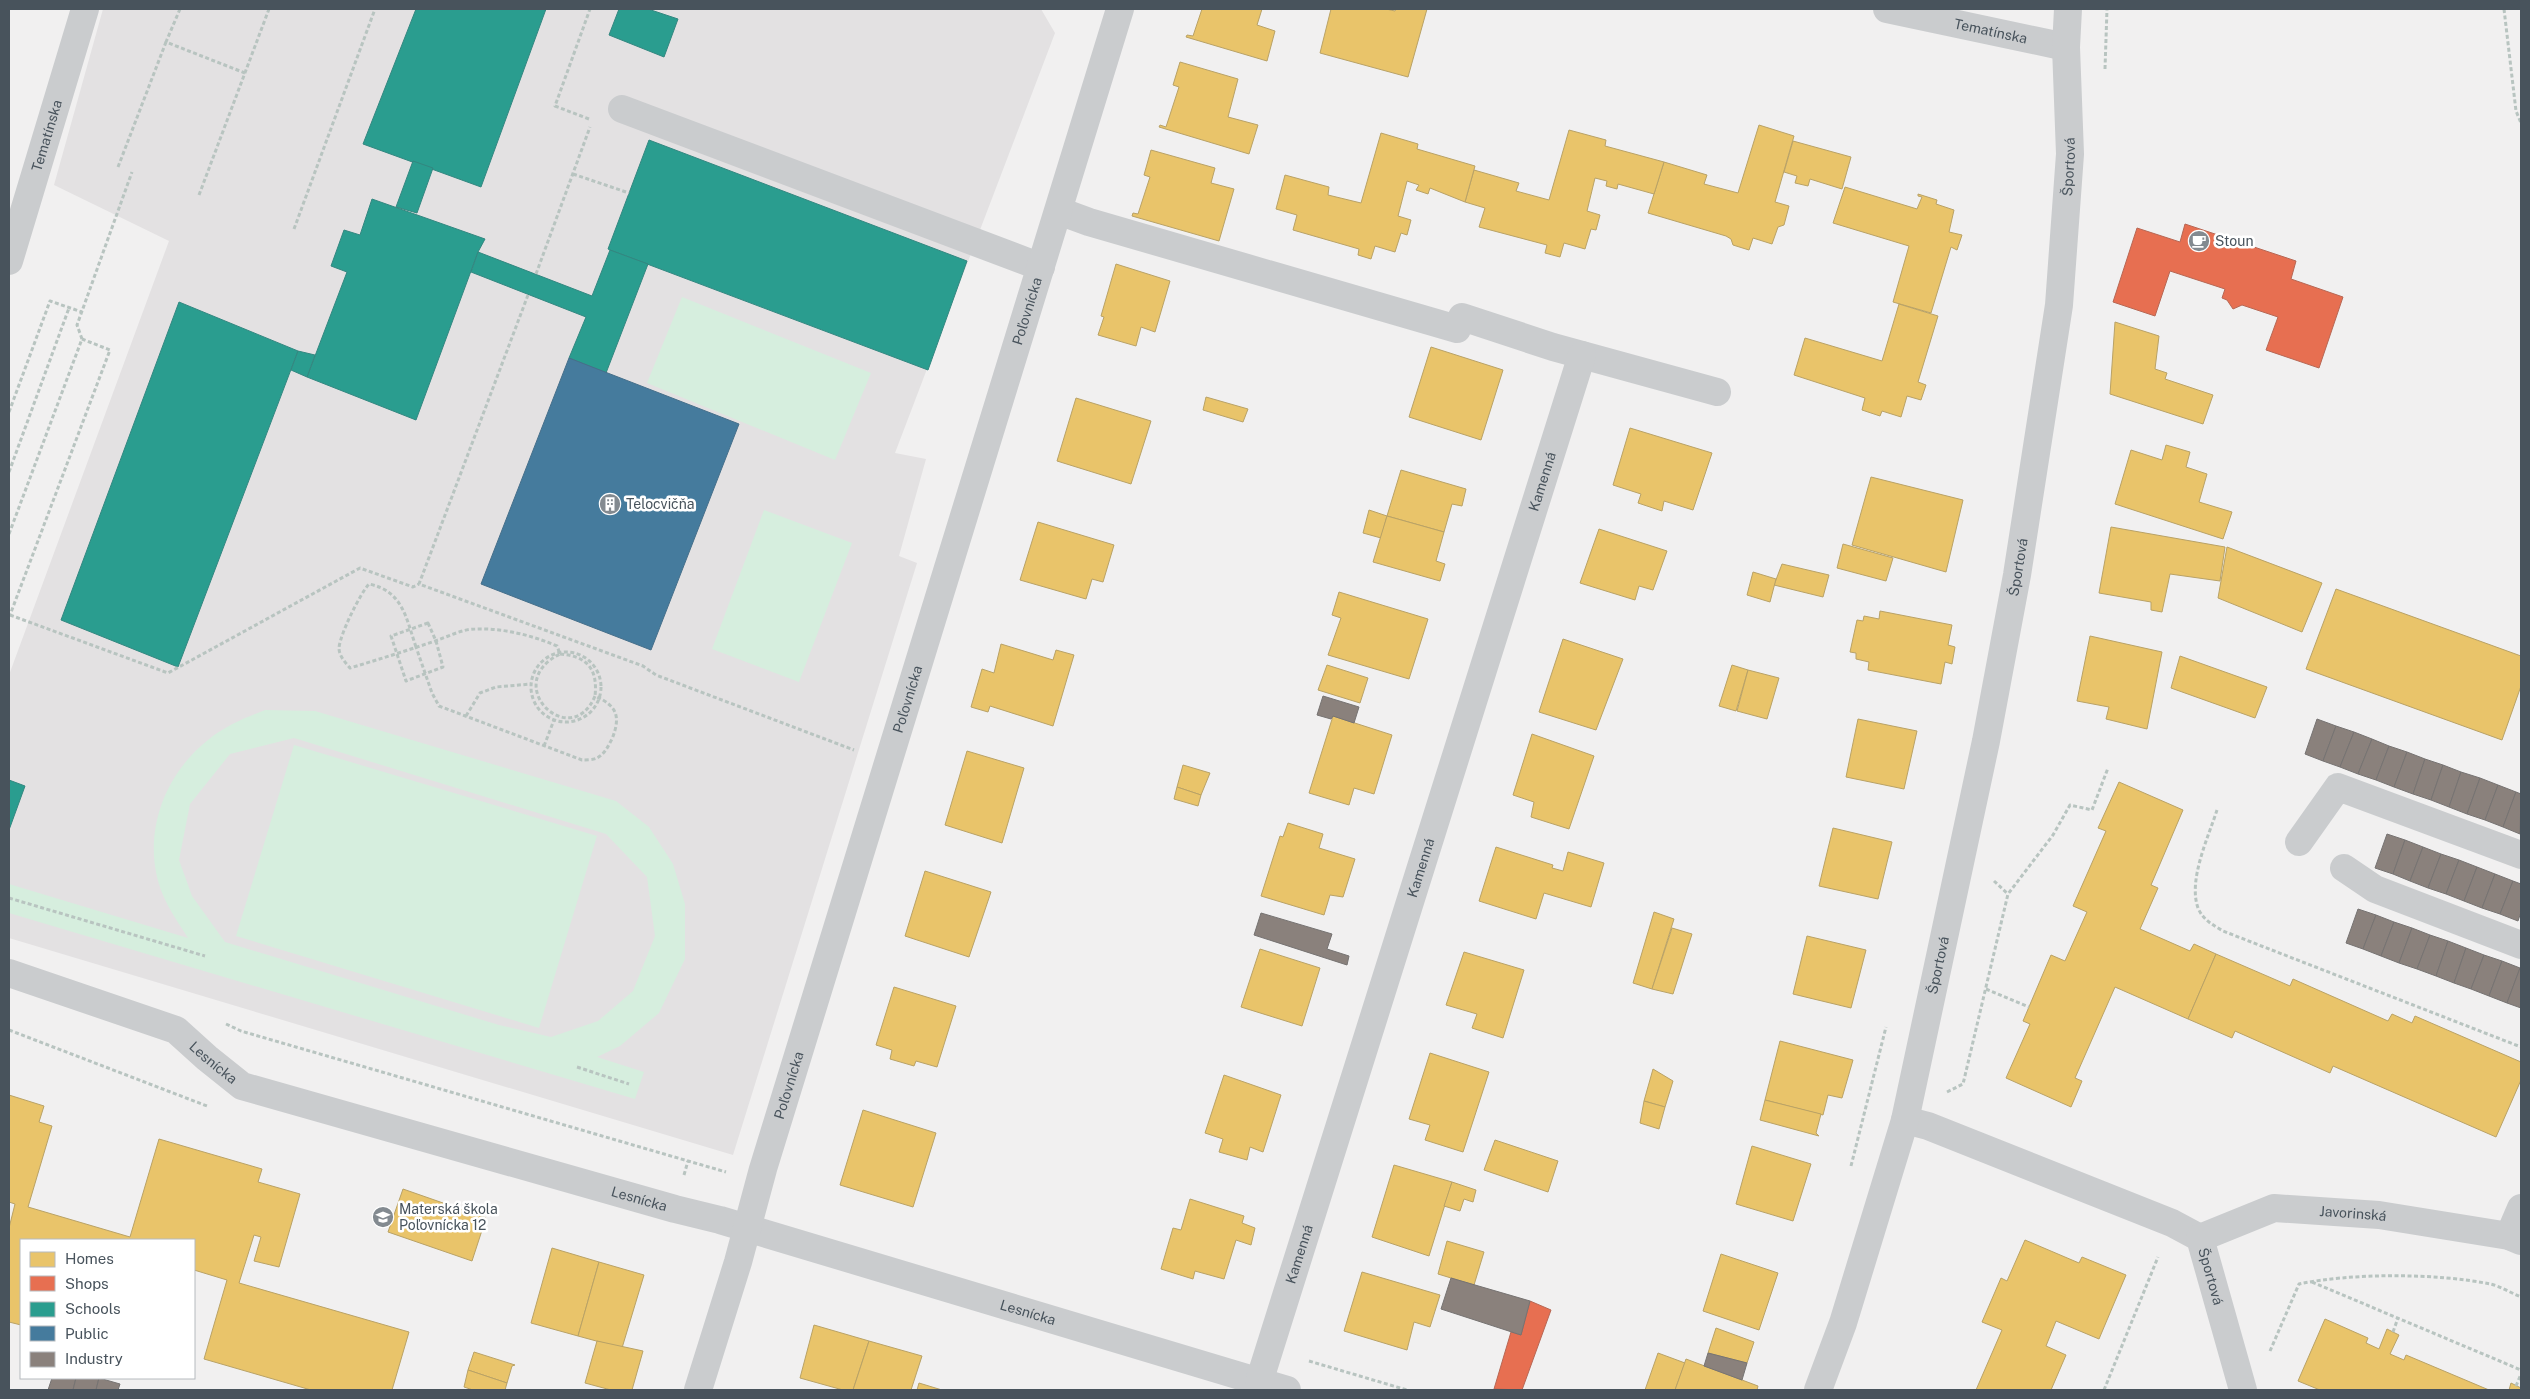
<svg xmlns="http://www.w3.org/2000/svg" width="2530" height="1399" viewBox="0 0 2530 1399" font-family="'Public Sans',sans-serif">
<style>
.education{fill:#e3e1e2}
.green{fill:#d6eede;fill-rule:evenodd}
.homes{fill:#e9c46a;stroke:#b9a266}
.shops{fill:#e76f51;stroke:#b76754}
.schools{fill:#2a9d8f;stroke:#338780}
.public{fill:#457b9d;stroke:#466f8a}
.industry{fill:#8a817c;stroke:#767372}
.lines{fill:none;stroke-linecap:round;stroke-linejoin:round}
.path{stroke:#b8c4c0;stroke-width:3;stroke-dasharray:4 2.5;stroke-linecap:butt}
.minor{stroke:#caccce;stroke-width:28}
.labels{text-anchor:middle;stroke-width:5;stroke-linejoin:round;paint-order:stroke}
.street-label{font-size:14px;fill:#48535c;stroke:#fff}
.poi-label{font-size:14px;fill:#48535c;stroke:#fff;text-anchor:start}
</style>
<rect width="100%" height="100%" fill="#f1f0f0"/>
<path class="education" d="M103,9H1041L1055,33L895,453L926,459L899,556L917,563L733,1155L9,938V675L169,241L54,185Z"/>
<g class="green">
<path d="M682,297L871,373L835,460L647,383Z"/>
<path d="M764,510L852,543L799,682L712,649Z"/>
<path d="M265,710L315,711L616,801L649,827L673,864L685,904V959L659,1013L620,1046L597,1057L644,1072L635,1099L9,913V884L188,938C180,925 169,910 163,895C140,840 162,776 208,740C225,726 245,718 265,710ZM294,738L606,834L647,877L655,936L633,991L598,1021L551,1037L499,1025L225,942L192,896L179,860L190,804L230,754Z"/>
<path d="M294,745L597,836L539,1028L236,936Z"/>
</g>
<g class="homes">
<path d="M1202,9H1262L1257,25L1275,31L1267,61L1186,37L1187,35L1193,36Z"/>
<path d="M1331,9H1386L1395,11L1396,9H1427L1408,77L1320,53Z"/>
<path d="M1180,62L1238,79L1228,117L1258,125L1249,154L1159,127L1160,125L1166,127L1179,87L1173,85Z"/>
<path d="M1759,125L1794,136L1775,202L1789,206L1784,225L1778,227L1772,244L1753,238L1749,250L1733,245L1731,239L1726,236L1648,213L1664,162L1707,175L1704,184L1738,193Z"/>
<path d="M1569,130L1606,140L1605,146L1664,162L1654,194L1618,184L1617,189L1606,186L1607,181L1595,178L1587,211L1600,215L1596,230L1591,229L1585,249L1564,243L1560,257L1545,253L1547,245L1479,227L1485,208L1465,202L1474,170L1519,183L1516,191L1549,200Z"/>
<path d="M1381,133L1418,144L1417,149L1475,166L1465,202L1430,188L1428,194L1416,190L1419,185L1407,181L1398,216L1411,220L1407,235L1401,233L1395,252L1375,246L1371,259L1358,255L1359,249L1293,230L1297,215L1276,209L1285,175L1329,187L1328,195L1361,203Z"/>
<path d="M1793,141L1851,157L1842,189L1810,179L1808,186L1795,183L1797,176L1784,172Z"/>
<path d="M1151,150L1215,168L1211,183L1234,189L1219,241L1132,216L1133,213L1138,214L1150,177L1144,175Z"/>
<path d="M1845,187L1917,209L1922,197L1918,196V194L1937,200L1936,204L1954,210L1949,232L1962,235L1957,250L1951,247L1931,313L1893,302L1909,246L1833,223Z"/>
<path d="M1116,264L1170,281L1155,332L1141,327L1136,346L1098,335L1104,317L1101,316Z"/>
<path d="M1899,304L1938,316L1918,382L1926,385L1921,400L1907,396L1901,417L1882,411L1880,416L1862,410L1865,398L1794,375L1805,338L1882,361Z"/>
<path d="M2115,322L2159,336L2155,369L2167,373L2165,379L2213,395L2203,424L2110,394Z"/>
<path d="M1431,347L1503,370L1481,440L1409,417Z"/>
<path d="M1206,397L1248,409L1243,422L1203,410Z"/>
<path d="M1076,398L1151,421L1131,484L1057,461Z"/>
<path d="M1630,428L1712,453L1693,510L1664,501L1662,511L1638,503L1641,494L1613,485Z"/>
<path d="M2166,445L2190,452L2186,467L2207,474L2199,502L2232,512L2223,539L2115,504L2131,450L2162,460Z"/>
<path d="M1401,470L1466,489L1462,506L1452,504L1444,532L1387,516Z"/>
<path d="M1871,477L1963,500L1946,572L1852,545Z"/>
<path d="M1369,510L1387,516L1381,538L1363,533Z"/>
<path d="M1387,516L1444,532L1436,561L1445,564L1440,581L1373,562Z"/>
<path d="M1038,522L1114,545L1103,582L1092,579L1086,599L1020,580Z"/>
<path d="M2111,527L2225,547L2220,581L2170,574L2162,612L2151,610V602L2099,593Z"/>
<path d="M1599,529L1667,551L1653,590L1639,586L1635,600L1580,583Z"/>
<path d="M1843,544L1893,558L1886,581L1837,568Z"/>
<path d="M2227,547L2322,583L2302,632L2218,598Z"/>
<path d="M1782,564L1829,575L1823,597L1774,585Z"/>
<path d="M1753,572L1776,579L1770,602L1747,595Z"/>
<path d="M2336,589L2521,656V686L2502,740L2306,669Z"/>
<path d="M1339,592L1428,619L1409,679L1328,655L1341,618L1332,615Z"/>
<path d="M1880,611L1952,625L1948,645L1955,647L1952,664L1945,662L1941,684L1868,670L1869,662L1856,659V653L1850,652L1857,620L1863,621L1864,616L1879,619Z"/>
<path d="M2090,636L2162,652L2147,729L2106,719L2109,707L2077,701Z"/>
<path d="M1563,639L1623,659L1596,730L1539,712Z"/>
<path d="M1001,644L1053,660L1056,650L1074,655L1053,726L990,706L988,712L971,707L982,669L994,673Z"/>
<path d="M2180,656L2267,687L2255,718L2171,688Z"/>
<path d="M1327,665L1368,678L1360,703L1318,690Z"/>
<path d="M1732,665L1748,670L1736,711L1719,706Z"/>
<path d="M1748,670L1779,678L1767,719L1737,711Z"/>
<path d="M1333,716L1392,735L1374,794L1354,788L1349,805L1309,793Z"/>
<path d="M1858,719L1917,731L1904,789L1846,777Z"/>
<path d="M1532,734L1594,756L1569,829L1531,817L1534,802L1513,795Z"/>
<path d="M967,751L1024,768L1002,843L945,825Z"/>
<path d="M1183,765L1210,773L1201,795L1177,787Z"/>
<path d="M2119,782L2183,810L2151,885L2158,888L2140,929L2190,951L2194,944L2216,954L2188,1019L2115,987L2075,1078L2082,1081L2071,1107L2006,1078L2030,1024L2023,1021L2051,955L2065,961L2087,912L2073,906L2106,831L2098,828Z"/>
<path d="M1177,787L1201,795L1198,806L1174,799Z"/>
<path d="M1288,823L1323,834L1319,848L1355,859L1343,897L1330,895L1324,915L1261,896L1280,836L1283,837Z"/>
<path d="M1833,828L1892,842L1878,899L1819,886Z"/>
<path d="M1496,847L1553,865L1552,868L1563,871L1568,852L1604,863L1591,907L1544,893L1536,919L1479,901Z"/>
<path d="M925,871L991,892L969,957L905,936Z"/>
<path d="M1654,912L1674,919L1652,989L1633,983Z"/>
<path d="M1672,928L1692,934L1673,994L1652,989Z"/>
<path d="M1807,936L1866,950L1851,1008L1793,994Z"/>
<path d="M1260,949L1320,968L1302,1026L1241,1007Z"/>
<path d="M1464,952L1524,970L1503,1038L1472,1028L1477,1014L1446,1005Z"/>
<path d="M2216,954L2290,986L2293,979L2388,1021L2392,1014L2412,1023L2415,1016L2521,1062V1080L2496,1137L2333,1066L2330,1073L2235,1031L2232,1038L2188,1019Z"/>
<path d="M894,987L956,1006L937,1067L916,1061L914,1066L890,1059L892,1050L876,1045Z"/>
<path d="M1780,1041L1853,1060L1842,1098L1828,1095L1823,1115L1765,1100Z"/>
<path d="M1430,1053L1489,1072L1463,1152L1425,1140L1430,1125L1409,1119Z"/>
<path d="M1653,1069L1673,1081L1665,1107L1644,1101Z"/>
<path d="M1224,1075L1281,1095L1263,1152L1250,1147L1247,1160L1219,1152L1223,1139L1205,1133Z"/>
<path d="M9,1095L44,1106L39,1122L52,1126L28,1207L130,1237L159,1139L262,1169L258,1182L300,1194L279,1267L254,1261L261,1237L254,1235L239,1283L409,1332L392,1390H311L204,1359L227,1280L194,1270V1240H21V1325L9,1322V1228L15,1204L9,1202Z"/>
<path d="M1765,1100L1821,1114L1816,1133L1819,1136L1760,1120Z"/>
<path d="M1644,1101L1665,1107L1659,1129L1640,1123Z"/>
<path d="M863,1110L936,1133L913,1207L840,1185Z"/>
<path d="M1495,1140L1558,1161L1548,1192L1484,1170Z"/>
<path d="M1752,1146L1811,1164L1793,1221L1736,1204Z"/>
<path d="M1394,1165L1452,1182L1429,1256L1372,1237Z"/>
<path d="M1452,1182L1476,1190L1473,1202L1464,1199L1460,1211L1444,1206Z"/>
<path d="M403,1189L486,1218L472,1261L388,1232Z"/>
<path d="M1190,1199L1244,1216L1242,1223L1255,1228L1251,1245L1236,1240L1224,1279L1195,1271L1193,1279L1161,1269L1173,1228L1181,1230Z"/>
<path d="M2025,1240L2079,1263L2082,1257L2126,1275L2099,1339L2056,1321L2046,1346L2066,1355L2051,1390H1976L2002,1330L1982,1322L2001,1278L2007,1281Z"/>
<path d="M1447,1241L1484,1252L1474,1285L1438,1274Z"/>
<path d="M552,1248L599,1262L578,1336L531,1323Z"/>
<path d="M1721,1254L1778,1273L1759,1330L1703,1311Z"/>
<path d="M599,1262L644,1275L622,1348L578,1336Z"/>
<path d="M1362,1272L1440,1295L1430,1327L1414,1322L1407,1350L1344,1331Z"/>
<path d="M2325,1319L2368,1338L2366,1343L2379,1349L2387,1329L2399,1335L2390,1354L2404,1360L2406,1355L2489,1390H2320L2298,1381Z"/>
<path d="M814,1325L869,1341L853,1390H843L800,1378Z"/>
<path d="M1716,1328L1754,1342L1747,1363L1708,1353Z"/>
<path d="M597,1341L643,1351L632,1390H611L585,1383Z"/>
<path d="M869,1341L922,1356L911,1390H853Z"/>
<path d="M474,1352L515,1365L512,1366L507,1383L468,1370Z"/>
<path d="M1658,1353L1685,1363L1675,1390H1645Z"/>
<path d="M1686,1359L1758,1386L1757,1390H1675Z"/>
<path d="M468,1370L507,1383L505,1390H473L464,1387Z"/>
<path d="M919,1383L942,1390H917Z"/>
<path d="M2511,1383L2521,1388V1390H2509Z"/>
</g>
<g class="shops">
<path d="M2185,224L2296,261L2291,279L2343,297L2319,368L2266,350L2278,317L2242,305L2233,309L2227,300L2222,298L2225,289L2170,271L2155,316L2113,302L2137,228L2180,242Z"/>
<path d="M1530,1301L1551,1310L1522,1390L1494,1389L1511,1332L1521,1335Z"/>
</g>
<g class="schools">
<path d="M416,9H546L481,187L363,144Z"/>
<path d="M619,9H648L678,19L664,57L609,35Z"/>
<path d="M649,140L967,261L928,370L610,250L608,249Z"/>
<path d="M413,161L433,168L417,213L396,207Z"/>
<path d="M372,199L485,239L478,252L416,420L307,377L347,272L331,266L344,230L360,235Z"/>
<path d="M610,250L648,264L606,373L569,358L586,317L471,272L478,252L592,296Z"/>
<path d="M179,302L298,351L178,667L61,620Z"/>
<path d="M298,351L315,355L307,377L291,370Z"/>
<path d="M9,780L25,786L9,830Z"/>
</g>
<path class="public" d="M569,358L739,424L651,650L481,584Z"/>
<g class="industry">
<path d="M1323,696L1359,707L1354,723L1333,716L1331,719L1317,715Z"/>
<path d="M2317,719L2336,726L2323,761L2305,754Z"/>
<path d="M2336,726L2354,732L2340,767L2323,761Z"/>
<path d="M2354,732L2372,739L2358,774L2340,767Z"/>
<path d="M2372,739L2389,746L2376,780L2358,774Z"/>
<path d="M2389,746L2407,752L2394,787L2376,780Z"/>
<path d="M2407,752L2425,759L2413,794L2394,787Z"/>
<path d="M2425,759L2443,765L2431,800L2413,794Z"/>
<path d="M2443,765L2461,772L2449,807L2431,800Z"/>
<path d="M2461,772L2480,778L2467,814L2449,807Z"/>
<path d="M2480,778L2498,785L2485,820L2467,814Z"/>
<path d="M2498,785L2516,792L2503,827L2485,820Z"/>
<path d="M2516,792L2521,794L2520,834L2503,827Z"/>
<path d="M2387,834L2405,840L2393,874L2375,868Z"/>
<path d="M2405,840L2423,847L2410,881L2393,874Z"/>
<path d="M2423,847L2441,854L2428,888L2410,881Z"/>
<path d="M2441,854L2459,860L2446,894L2428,888Z"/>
<path d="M2459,860L2477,867L2464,901L2446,894Z"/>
<path d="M2477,867L2495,874L2482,908L2464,901Z"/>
<path d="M2495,874L2513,881L2500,914L2482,908Z"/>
<path d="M2513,881L2521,884V912L2518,921L2500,914Z"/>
<path d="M2358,909L2376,915L2363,949L2346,943Z"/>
<path d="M1261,913L1332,934L1327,949L1349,956L1347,965L1254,935Z"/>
<path d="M2376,915L2394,922L2381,956L2363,949Z"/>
<path d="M2394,922L2412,928L2399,963L2381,956Z"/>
<path d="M2412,928L2430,935L2417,969L2399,963Z"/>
<path d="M2430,935L2448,941L2436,976L2417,969Z"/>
<path d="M2448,941L2466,948L2454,983L2436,976Z"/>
<path d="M2466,948L2484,955L2471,989L2454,983Z"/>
<path d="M2484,955L2502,961L2489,996L2471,989Z"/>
<path d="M2502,961L2520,968L2507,1003L2489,996Z"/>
<path d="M2520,968H2521V1008L2507,1003Z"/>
<path d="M1451,1278L1530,1301L1521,1335L1441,1309Z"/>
<path d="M1708,1353L1747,1363L1742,1380L1704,1366Z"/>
<path d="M52,1378H76L73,1390H48Z"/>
<path d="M76,1378H99L96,1390H73Z"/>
<path d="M99,1378L120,1384L118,1390H96Z"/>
</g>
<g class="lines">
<g class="path">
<path d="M180,9L166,42L245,73"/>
<path d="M2504,9L2516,111L2521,123"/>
<path d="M2105,69L2107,9"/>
<path d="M589,119L555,106L590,9"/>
<path d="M118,167L166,42"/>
<path d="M573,174L629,193"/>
<path d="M199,195L269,9"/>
<path d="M294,229L375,9"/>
<path d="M536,274L590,127"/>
<path d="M528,295L419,584L643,666L656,675L854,750"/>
<path d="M82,339L77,325L132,172"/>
<path d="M9,412L50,301L82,312"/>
<path d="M9,472L69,308"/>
<path d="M9,534L82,339L110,350L10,615"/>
<path d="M10,615L168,673L360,568L413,587L419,584"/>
<path d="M428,623L436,641L443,667L406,681L391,636Z"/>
<path d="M416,647C406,618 403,591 369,584C360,594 340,634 339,648C339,656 345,662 350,668C380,659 409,650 438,640C449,636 463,629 475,629C503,628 531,635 557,646L560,654C499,684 571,753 595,696C617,706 621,716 612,739C608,746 605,754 597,758C593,760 586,760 582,760L439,706L432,693L416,647"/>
<circle cx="566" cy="687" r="35"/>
<path d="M560,654C587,656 598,669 595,696"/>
<path d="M466,716L480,693L496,687L531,684"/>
<path d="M544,746L554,720"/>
<path d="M2217,810C2208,838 2188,880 2198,908C2203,920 2213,925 2223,931L2521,1047"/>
<path d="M1994,881L2008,894"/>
<path d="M9,898L205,956"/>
<path d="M1986,989L2029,1007"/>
<path d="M226,1024L241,1031L726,1172"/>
<path d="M9,1030L207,1106"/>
<path d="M577,1067L629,1084"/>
<path d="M1947,1092L1963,1084L2008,894L2053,835L2070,805L2092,810L2108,768"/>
<path d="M1851,1166L1886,1027"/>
<path d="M684,1175L688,1161"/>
<path d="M2312,1282L2521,1370"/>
<path d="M2393,1332L2398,1318"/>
<path d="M2270,1351L2299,1284C2351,1273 2437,1273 2490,1284C2500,1286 2511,1293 2521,1297"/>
<path d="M1309,1361L1407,1390"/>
<path d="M2516,1386L2521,1374"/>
<path d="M2104,1390L2158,1257"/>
</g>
<g class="minor">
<path id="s1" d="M1887,9L2066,47"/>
<path d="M622,109L1041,267"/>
<path d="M1059,211L1089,222L1457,329L1462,317L1553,347L1717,392"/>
<path id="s2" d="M9,261L85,9"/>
<path d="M2299,842L2338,787L2521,855"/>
<path d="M2344,868L2375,889L2521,945"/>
<path id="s3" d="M9,973L176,1030L207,1058L242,1086L675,1209L720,1220L1287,1390"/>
<path id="s4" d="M1905,1120L1928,1126L2172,1223L2200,1238L2243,1390"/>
<path d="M2509,1236L2521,1208"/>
<path id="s5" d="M2200,1238L2274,1208L2379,1215L2509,1236L2521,1241"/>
<path id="s6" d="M1259,1382L1582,355"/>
<path id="s7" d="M698,1390L738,1262L763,1169L1120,9"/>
<path id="s8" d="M1818,1390L1843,1323L1905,1120L1986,741L2017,575L2059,305L2070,154L2066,47L2068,9"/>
</g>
</g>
<defs>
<g id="cafe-disc" transform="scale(1.125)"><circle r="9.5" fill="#838a90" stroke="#fff"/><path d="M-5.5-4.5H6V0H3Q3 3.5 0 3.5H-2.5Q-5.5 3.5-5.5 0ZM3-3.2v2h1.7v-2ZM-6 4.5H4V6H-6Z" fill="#fff"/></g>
<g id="building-disc" transform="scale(1.125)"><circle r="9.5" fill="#838a90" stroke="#fff"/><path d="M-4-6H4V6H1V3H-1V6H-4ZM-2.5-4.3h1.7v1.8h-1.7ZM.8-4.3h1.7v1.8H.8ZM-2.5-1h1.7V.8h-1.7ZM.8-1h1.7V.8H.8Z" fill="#fff"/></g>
<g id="school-disc" transform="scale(1.125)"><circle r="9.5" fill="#838a90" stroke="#fff"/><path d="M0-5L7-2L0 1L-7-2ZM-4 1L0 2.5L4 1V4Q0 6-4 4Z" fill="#fff"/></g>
</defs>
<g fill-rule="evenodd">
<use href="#cafe-disc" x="2199" y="241"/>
<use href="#building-disc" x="610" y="504"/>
<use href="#school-disc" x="383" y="1217"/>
</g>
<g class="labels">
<g class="street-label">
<text dy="5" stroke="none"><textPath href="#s1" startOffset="106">Tematínska</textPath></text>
<text dy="5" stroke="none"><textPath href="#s2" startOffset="131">Tematínska</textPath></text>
<text dy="5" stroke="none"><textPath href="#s8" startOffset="1252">Športová</textPath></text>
<text dy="5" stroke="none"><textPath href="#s7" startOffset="1128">Poľovnícka</textPath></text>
<text dy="5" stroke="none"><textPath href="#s6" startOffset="944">Kamenná</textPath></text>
<text dy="5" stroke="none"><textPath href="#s8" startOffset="848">Športová</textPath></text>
<text dy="5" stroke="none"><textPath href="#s7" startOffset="722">Poľovnícka</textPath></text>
<text dy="5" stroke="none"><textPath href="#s6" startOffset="539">Kamenná</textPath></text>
<text dy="5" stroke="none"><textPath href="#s8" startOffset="442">Športová</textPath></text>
<text dy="5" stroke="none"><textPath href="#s3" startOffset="226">Lesnícka</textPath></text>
<text dy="5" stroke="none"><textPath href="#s7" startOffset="318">Poľovnícka</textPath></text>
<text dy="5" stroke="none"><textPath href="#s3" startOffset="676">Lesnícka</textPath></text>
<text dy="5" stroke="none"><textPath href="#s5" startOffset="159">Javorinská</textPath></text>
<text dy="5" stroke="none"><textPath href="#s6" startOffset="134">Kamenná</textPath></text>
<text dy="5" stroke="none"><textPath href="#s4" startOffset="358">Športová</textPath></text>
<text dy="5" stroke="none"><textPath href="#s3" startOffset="1081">Lesnícka</textPath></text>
</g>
<g class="poi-label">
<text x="2215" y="246">Stoun</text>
<text x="626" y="509">Telocvičňa</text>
<text x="399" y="1214">Materská škola<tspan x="399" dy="16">Poľovnícka 12</tspan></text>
</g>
</g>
<rect width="2530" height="1399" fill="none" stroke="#48535c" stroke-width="20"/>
<rect x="20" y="1239" width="175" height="140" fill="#ffffff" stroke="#b6babe"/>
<rect x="30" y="1252" width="25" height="15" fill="#e9c46a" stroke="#b6babe"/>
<text x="65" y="1264" font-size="15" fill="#48535c">Homes</text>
<rect x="30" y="1276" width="25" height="15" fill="#e76f51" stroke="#b6babe"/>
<text x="65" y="1289" font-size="15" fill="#48535c">Shops</text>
<rect x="30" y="1302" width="25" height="15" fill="#2a9d8f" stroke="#b6babe"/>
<text x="65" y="1314" font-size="15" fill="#48535c">Schools</text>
<rect x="30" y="1326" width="25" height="15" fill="#457b9d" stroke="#b6babe"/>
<text x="65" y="1339" font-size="15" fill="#48535c">Public</text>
<rect x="30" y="1352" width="25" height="15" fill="#8a817c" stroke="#b6babe"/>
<text x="65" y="1364" font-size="15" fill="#48535c">Industry</text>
</svg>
